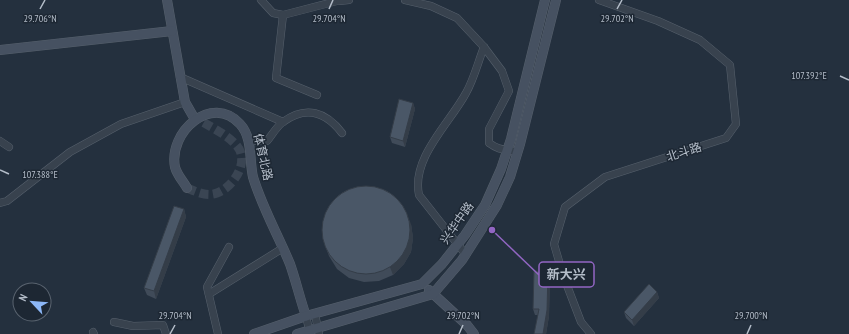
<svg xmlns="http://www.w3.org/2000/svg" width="849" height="334" viewBox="0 0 849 334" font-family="'PT Sans Narrow','Noto Sans SC',sans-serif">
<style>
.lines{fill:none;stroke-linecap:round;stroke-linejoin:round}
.secondary-tunnel{stroke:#3a4553;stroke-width:9;stroke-dasharray:9 4.5;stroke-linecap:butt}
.street-casing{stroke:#56606c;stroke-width:8}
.secondary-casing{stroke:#56606c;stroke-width:10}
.street{stroke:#38424e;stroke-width:7}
.secondary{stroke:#465161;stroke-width:9}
.wall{fill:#404b59}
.shaded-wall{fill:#343d48}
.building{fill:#4a5767;stroke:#343d48}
.ticks{fill:none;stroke:#b4bdc9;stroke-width:1.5}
.labels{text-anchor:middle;stroke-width:3;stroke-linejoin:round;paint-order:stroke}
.street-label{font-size:12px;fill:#b4bdc9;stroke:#1d2733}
.ticks-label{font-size:10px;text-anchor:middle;fill:#b4bdc9;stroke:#1d2733;stroke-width:3;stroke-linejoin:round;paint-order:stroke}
.leader{fill:none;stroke:#9266c3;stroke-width:1.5}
.callout-dot{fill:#9266c3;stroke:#1d2733;stroke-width:1.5}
.callout{fill:#1d2733;stroke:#9266c3;stroke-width:1.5}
.callout-label{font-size:13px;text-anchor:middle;font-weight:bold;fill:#b4bdc9}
</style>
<rect width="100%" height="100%" fill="#24303e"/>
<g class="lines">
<path class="secondary-tunnel" d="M187,188C197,192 207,197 217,193C234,187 250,161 237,146C226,133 206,125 193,116"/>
<g class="street-casing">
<g id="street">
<path d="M261,0L273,13L283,15L341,0"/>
<path d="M405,0L431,6L457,18L484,47L502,71L509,91L489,129V143C500,151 505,149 518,152"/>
<path d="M340,1L349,0"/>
<path d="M283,15L276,78L317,95"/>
<path d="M180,77L283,122"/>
<path d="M0,141L9,147"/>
<path d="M248,141H267C272,135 277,126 283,122C306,105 326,112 342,133"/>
<path d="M0,203L7,201L70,152L121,124L185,102"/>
<path d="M466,255L419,195C411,158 450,123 466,93C474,79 478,62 484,47"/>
<path d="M209,294L283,248"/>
<path d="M315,314L319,334"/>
<path d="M306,316L310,334"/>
<path d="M114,322L133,326L163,325L166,334"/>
<path d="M93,332L94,334"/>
<path d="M218,334L207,287L229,247"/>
<path d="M591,334L581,322L563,275L554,244L565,207L605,177L726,138L736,124L730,65L700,40L658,21L599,0"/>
</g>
</g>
<g class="secondary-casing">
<g id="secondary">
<path d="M167,0L185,102L193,116"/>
<path d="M0,50L172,31"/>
<path d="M187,188C183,181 177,175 175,167C168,132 212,93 240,124C253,138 249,160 253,177C262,207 278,235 290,264C296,281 300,299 306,316"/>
<path d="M429,290L467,325L474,334"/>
<path d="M254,334L306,316L422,284L442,264L465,235L485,205L501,169L511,139L545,0"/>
<path d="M297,334L433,294L462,260L497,205L510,177L520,144L556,0"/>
</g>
</g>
<use href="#street" class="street"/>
<use href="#secondary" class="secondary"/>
</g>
<g class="wall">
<path d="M413,103L415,109L405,147L392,143L390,137Z"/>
<path d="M184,209L186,217L156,299L147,295L144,288Z"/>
<path d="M411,224L413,238L411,252L404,264L393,275L379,281L364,282L349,278L337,269L329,256L326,248Z"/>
<path d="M550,278L549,316L546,334H534L538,315H535L533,309Z"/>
<path d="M657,292L659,298L634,326L626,318L624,312Z"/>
</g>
<g class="shaded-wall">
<path d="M413,103L415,109L405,147L403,141Z"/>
<path d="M184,209L186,217L156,299L154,291Z"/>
<path d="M408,217L411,224L413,238L411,252L404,264L393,275L390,267Z"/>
<path d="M548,272L550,278L549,316L546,334H543Z"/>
<path d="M657,292L659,298L634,326L632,320Z"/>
</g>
<g class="building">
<path d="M399,99L413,103L403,141L390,137Z"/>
<circle cx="366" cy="230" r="44"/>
<path d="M174,206L184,209L154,291L144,288Z"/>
<path d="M534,271L548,272L547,310L543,334H534L539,309H533Z"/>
<path d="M649,284L657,292L632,320L624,312Z"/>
</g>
<path class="ticks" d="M40,9L45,0M329,9L333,0M617,9L622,0M840,76L849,80M0,170L9,174M170,334L175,325M459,334L463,325M747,334L751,325"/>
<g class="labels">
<g class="street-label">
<text transform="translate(684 152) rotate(-18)" y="4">北斗路</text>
<text transform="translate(263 157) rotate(77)" y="4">体育北路</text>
<text transform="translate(457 223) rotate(-55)" y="4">兴华中路</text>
</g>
</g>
<g class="ticks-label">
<text x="40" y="22">29.706°N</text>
<text x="329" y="22">29.704°N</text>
<text x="617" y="22">29.702°N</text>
<text x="809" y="79">107.392°E</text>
<text x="40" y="178">107.388°E</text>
<text x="175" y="319">29.704°N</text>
<text x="463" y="319">29.702°N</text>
<text x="751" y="319">29.700°N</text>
</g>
<path class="leader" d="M492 230L539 275"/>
<circle class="callout-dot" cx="492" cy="230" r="4"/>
<rect class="callout" x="539" y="262" width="55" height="25" rx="4"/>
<g class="callout-label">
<text x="566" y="279">新大兴</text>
</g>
<g transform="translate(32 302) rotate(296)"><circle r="19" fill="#1d2733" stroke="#59636f"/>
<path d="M0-3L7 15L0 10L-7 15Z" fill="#8cb7f7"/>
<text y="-6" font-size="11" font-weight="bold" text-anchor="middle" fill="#b4bdc9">N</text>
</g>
</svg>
